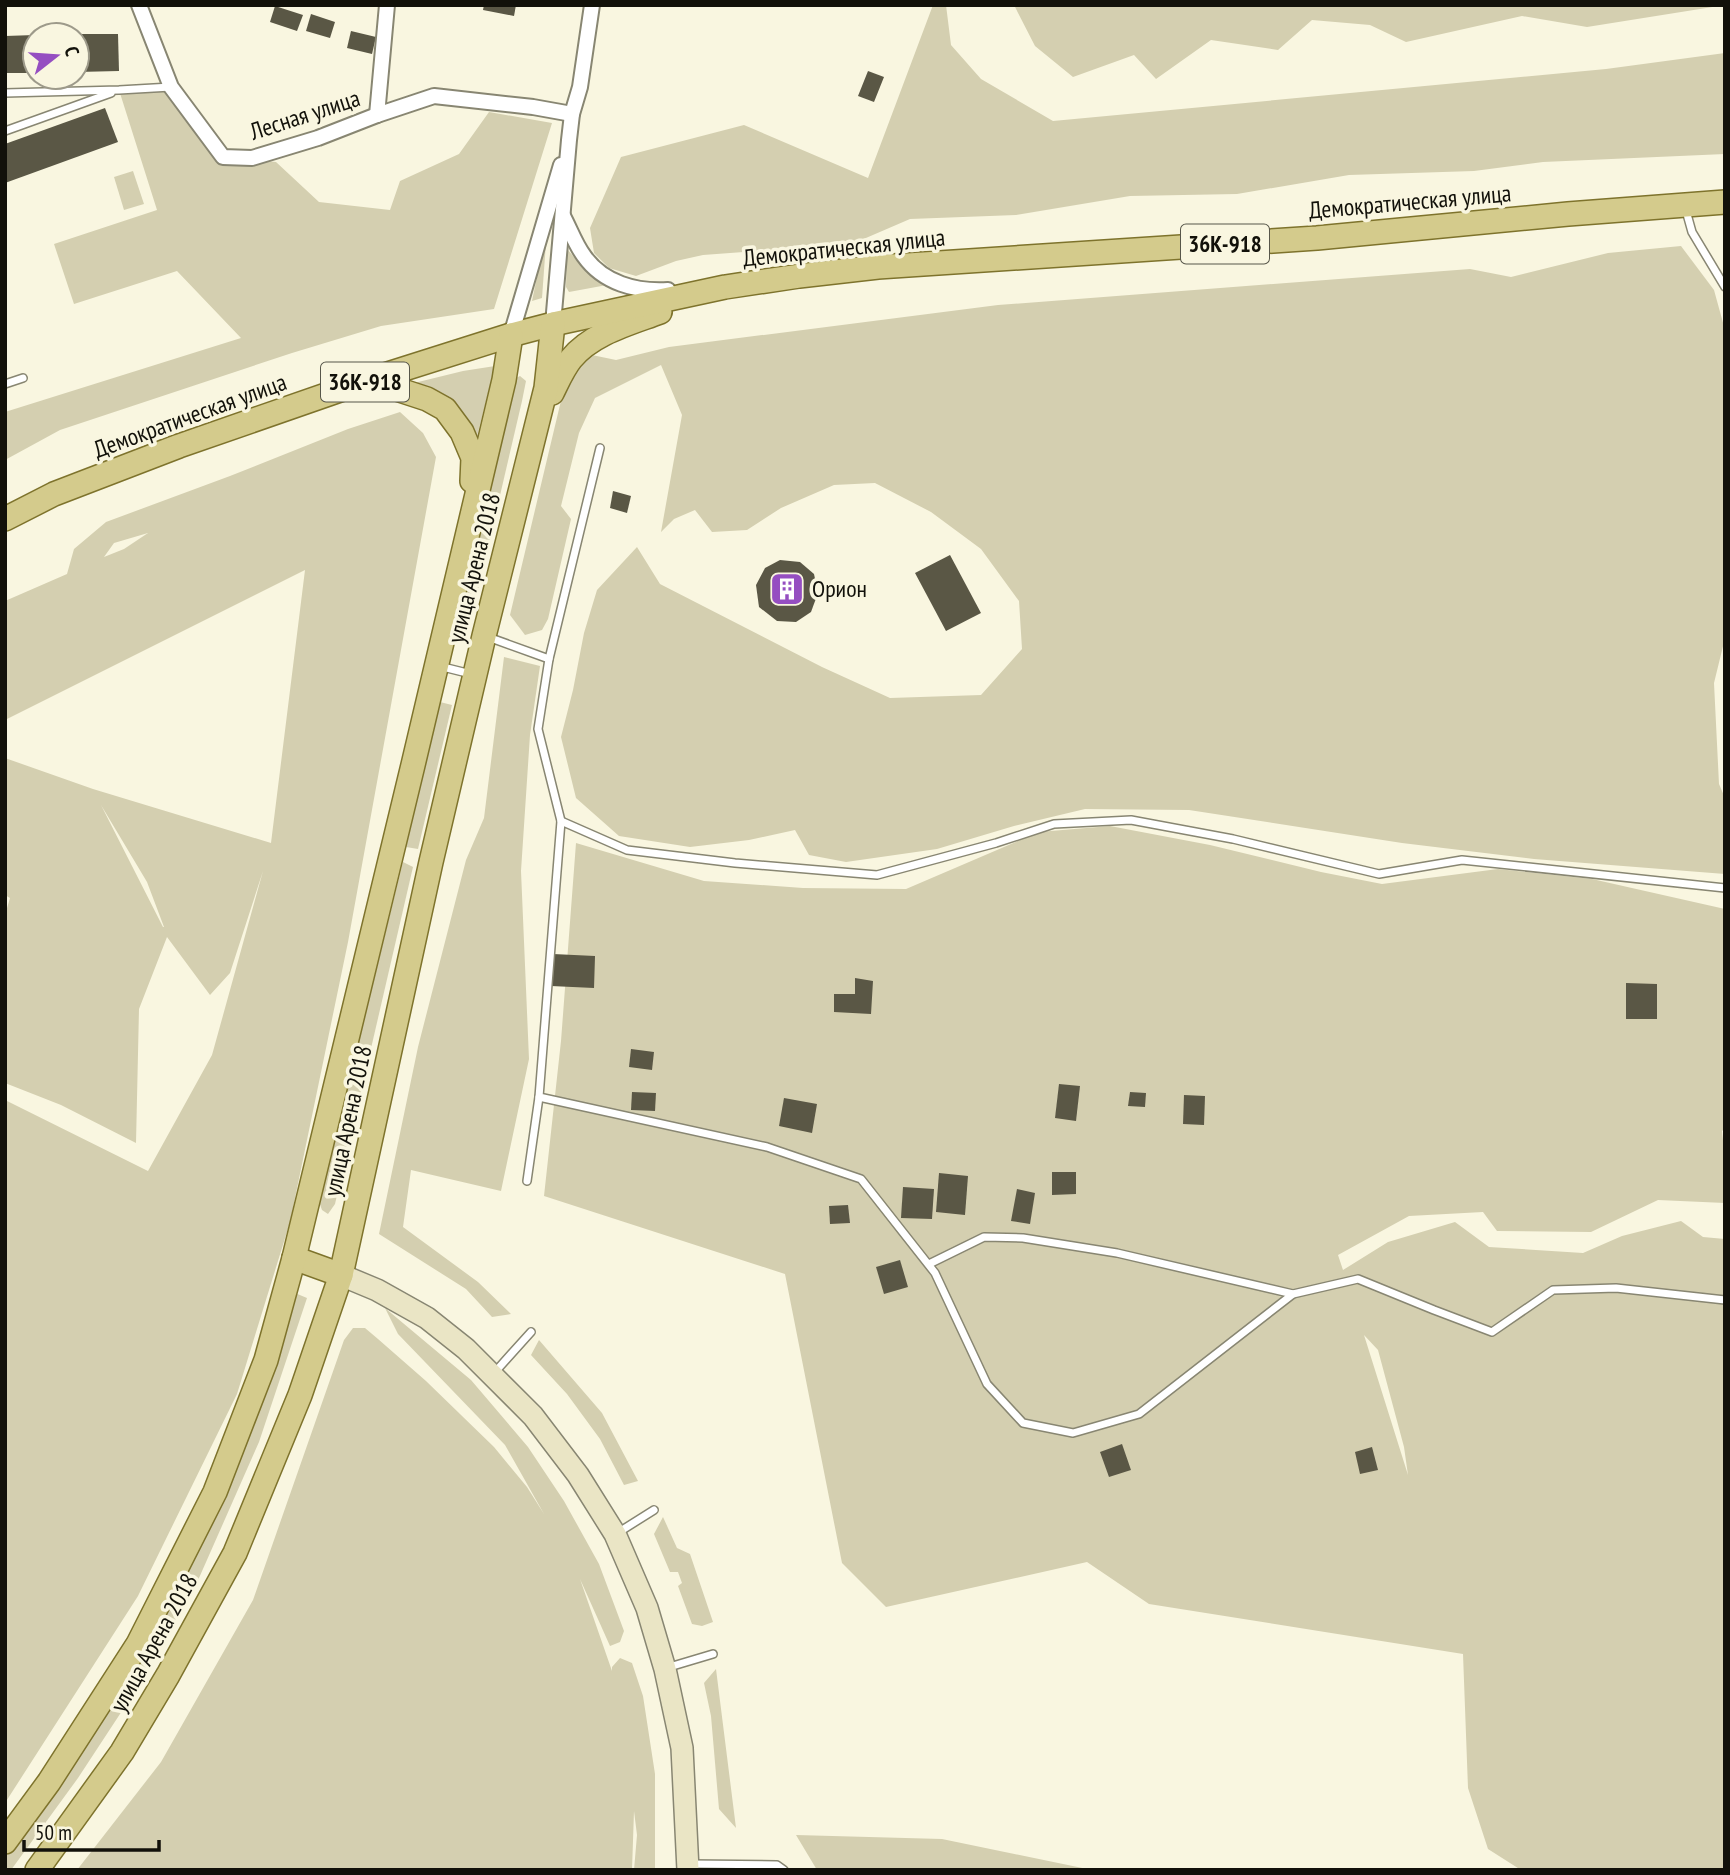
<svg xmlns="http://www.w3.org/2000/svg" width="1730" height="1875" viewBox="0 0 1730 1875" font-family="'PT Sans Narrow',sans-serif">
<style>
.green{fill:#d4cfb0;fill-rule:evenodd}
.building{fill:#5a5745}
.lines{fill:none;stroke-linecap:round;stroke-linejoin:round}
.lane-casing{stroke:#888672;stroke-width:10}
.street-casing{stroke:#888672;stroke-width:18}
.secondary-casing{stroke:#888672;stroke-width:24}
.primary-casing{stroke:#7e732c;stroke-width:26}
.lane{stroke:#fff;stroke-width:7}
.street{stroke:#fff;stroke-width:14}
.secondary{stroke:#eae5c5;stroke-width:21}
.primary{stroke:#d4cb8c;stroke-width:23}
.labels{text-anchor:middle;stroke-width:7;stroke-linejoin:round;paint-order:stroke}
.shield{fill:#f9f6e0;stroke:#57564a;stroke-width:2}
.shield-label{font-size:23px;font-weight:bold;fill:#12110a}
.street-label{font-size:24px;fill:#12110a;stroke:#f9f6e0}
.poi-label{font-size:24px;fill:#12110a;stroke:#f9f6e0;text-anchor:start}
</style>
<rect width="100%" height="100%" fill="#f9f6e0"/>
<g class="green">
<path d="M933,5H946L951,45L981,79L1053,121L1606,69L1725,53V154L1543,162L1474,171L1349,175L1237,194L1130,196L1016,215L910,219L852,244L703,255L676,261L636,276L609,268L594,253L590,228L621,157L744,125L868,178Z"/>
<path d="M1014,5H1725L1587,27L1522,16L1406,42L1370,25L1312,20L1278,50L1211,40L1156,79L1134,55L1073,77L1035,46Z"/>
<path d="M171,87L236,158L276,162L319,202L390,210L400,181L459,154L489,112L552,123L494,309L381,326L292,353L60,430L5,460V412L241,338L177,271L74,304L54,244L157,210L119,90Z"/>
<path d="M133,171L144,204L124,210L114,177Z"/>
<path d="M547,229L542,298L532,301Z"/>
<path d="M1681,246L1714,290L1725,330V638L1714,683L1719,784L1725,798V874L1534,859L1402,843L1189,810L1085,809L1014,826L937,849L846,862L809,855L795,830L749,840L690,847L619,836L576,798L561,737L573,690L584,633L597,590L637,547L660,584L822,667L890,698L981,695L1022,649L1019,601L981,549L931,512L875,483L834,485L781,508L747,530L712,532L695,510L674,519L661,532L682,415L661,365L595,398L579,433L561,506L571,519L548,619L542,630L525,635L510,615L564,388L572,367L592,355L616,360L669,347L998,305L1470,269L1511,277L1608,253Z"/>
<path d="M567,249L587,272L607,285L569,292L566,287Z"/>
<path d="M495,366L474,448L410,384L463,371Z"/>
<path d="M520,376L526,381L522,401L471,620L457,619L514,379Z"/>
<path d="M400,412L423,433L436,457L348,942L290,1222L237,1394L138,1596L5,1803V1100L148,1171L212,1055L263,871L230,973L210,995L167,937L139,1009L136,1143L61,1105L5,1083V915L10,898L5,895V758L93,789L271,843L305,570L5,720V601L67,574L74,549L106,522L230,476L348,429ZM148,533L124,549L104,557L114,543ZM101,805L147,882L164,927H163Z"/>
<path d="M504,657L540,666L530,735L521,871L529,1059L501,1191L411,1170L403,1227L478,1282L511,1314L492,1317L466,1289L379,1234L418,1047L466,860L484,818Z"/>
<path d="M440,702L452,705L418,849L406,847Z"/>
<path d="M1110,826L1210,845L1321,872L1382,884L1498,869L1592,879L1725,909V1128L1722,1131L1725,1159V1203L1658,1200L1591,1232L1497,1231L1483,1212L1409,1216L1338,1255L1343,1270L1388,1242L1455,1222L1489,1247L1583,1253L1622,1236L1681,1221L1703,1237L1725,1239V1870H1521L1488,1849L1468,1788L1463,1654L1149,1604L1087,1562L886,1607L842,1563L785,1274L544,1196L561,1041L576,843L704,881L803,888L906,889L1039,832ZM1364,1335L1378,1350L1404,1447L1408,1475Z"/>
<path d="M403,862L413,867L335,1204L328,1214L322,1210L319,1202Z"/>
<path d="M295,1293L307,1298L259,1442L199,1578L139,1685L78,1778L11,1870H5V1857L55,1792L156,1630Z"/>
<path d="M385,1308L471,1380L528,1447L564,1501L599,1564L624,1631L620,1642L610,1646L580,1579L612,1671V1667L620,1658L632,1663L643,1696L655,1774V1870H634L637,1835L634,1811L632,1870H77L161,1762L253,1600L344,1340L353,1328H365L378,1339L426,1381L494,1447L527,1487L544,1514L505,1445L398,1334Z"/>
<path d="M539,1340L602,1413L638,1481L624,1485L600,1439L567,1394L531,1355Z"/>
<path d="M663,1517L677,1548L690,1554L713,1622L702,1626L692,1624L678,1586L682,1583L678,1572H670L654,1534Z"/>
<path d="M716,1669L736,1828L719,1809L711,1716L704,1683Z"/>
<path d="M796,1835L942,1839L1092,1870H817Z"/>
</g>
<g class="building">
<path d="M484,5H516L514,16L483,10Z"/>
<path d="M275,6L303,15L297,31L270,22Z"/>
<path d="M311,14L335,22L330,38L306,31Z"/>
<path d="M351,31L376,37L372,54L347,48Z"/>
<path d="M77,34H118L119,71L77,72Z"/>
<path d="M35,35V73H5V36Z"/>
<path d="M868,71L884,77L874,102L858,96Z"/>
<path d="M105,108L118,142L5,183V144Z"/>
<path d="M613,491L631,496L627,513L610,508Z"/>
<path d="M950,555L981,613L946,631L915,573Z"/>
<path d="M780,560L800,562L814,574L818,593L811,612L796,622L777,621L759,607L756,585L765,568Z"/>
<path d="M553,954L595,956L594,988L551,986Z"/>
<path d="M855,978L873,981L871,1014L834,1012V994H855Z"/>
<path d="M1626,983L1657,984V1019H1626Z"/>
<path d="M631,1049L654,1052L652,1070L629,1067Z"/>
<path d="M1059,1084L1080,1086L1076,1121L1055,1118Z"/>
<path d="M632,1092L656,1093L655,1111L631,1110Z"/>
<path d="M1130,1092L1146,1093L1145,1107L1128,1106Z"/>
<path d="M1184,1095L1205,1096L1204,1125L1183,1124Z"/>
<path d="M784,1098L817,1104L812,1133L779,1126Z"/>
<path d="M1052,1172H1076V1194L1052,1195Z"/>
<path d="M939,1173L968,1176L965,1215L936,1212Z"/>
<path d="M903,1187L934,1189L932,1219L901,1218Z"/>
<path d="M1017,1189L1035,1193L1030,1224L1011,1221Z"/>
<path d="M848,1205L850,1223L830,1224L829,1206Z"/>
<path d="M900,1260L908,1287L884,1294L876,1267Z"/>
<path d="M1122,1444L1131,1470L1109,1477L1100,1452Z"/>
<path d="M1372,1447L1378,1470L1360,1474L1355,1452Z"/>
</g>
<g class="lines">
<g class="lane-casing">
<g id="lane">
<path d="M5,93L119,90L171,87"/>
<path d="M5,131L111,93"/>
<path d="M1685,207L1692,232L1725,287"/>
<path d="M5,384L23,378"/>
<path d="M488,637L549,659"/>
<path d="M439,666L471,674"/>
<path d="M561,821L538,729L549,659L600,448"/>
<path d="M1725,888L1462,860L1379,874L1233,839L1131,820L1054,824L996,843L877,875L735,863L627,850L561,821L539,1097L767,1147L861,1179L935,1273L987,1384L1023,1423L1073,1433L1139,1414L1293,1294L1358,1279L1434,1310L1492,1332L1553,1290L1616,1288L1725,1300"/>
<path d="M527,1181L539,1097"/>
<path d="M929,1264L984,1237L1023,1238L1117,1253L1293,1294"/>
<path d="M495,1372L531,1332"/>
<path d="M619,1532L654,1510"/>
<path d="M666,1668L713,1654"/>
<path d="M689,1864L777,1865L784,1870"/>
</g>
</g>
<g class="street-casing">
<g id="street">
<path d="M139,5L171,87L223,157L252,158L318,138L377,115L434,96L533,107L572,114"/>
<path d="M377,115L387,5"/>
<path d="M563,216C570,229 575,244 584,256C603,283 636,292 668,290"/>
<path d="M553,324L569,140L572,114L580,87L592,5"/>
<path d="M511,335L561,165"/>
</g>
</g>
<g class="secondary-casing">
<path id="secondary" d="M341,1275L377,1290L427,1318L466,1349L533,1416L578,1475L615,1534L647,1608L665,1669L682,1748L688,1870"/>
</g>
<g class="primary-casing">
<g id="primary">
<path d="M369,380L427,399L445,409L462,432L473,458L472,481"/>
<path d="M552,393C558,381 563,369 571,359C592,333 631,323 660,312"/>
<path d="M5,519L54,494L179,446L369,380L511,335L553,324L725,287L799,276L878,267L1317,238L1568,214L1725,202"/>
<path d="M294,1258L341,1275"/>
<path d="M5,1842L49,1782L138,1644L215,1492L266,1360L294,1258L413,765L504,380L511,335"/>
<path d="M37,1870L122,1752L168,1675L235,1553L300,1395L341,1275L431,862L484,636L546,388L553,324"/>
</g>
</g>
<use href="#lane" class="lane"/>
<use href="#street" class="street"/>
<use href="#secondary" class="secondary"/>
<use href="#primary" class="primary"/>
</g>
<defs>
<g id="building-square" transform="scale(1.75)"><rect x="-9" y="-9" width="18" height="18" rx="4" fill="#954ec1" stroke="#f9f6e0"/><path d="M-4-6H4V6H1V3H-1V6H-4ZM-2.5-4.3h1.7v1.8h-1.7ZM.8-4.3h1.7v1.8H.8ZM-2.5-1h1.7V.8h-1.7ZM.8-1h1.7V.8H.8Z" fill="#fff"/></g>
</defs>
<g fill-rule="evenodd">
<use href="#building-square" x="787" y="589"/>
</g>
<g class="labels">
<g class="shield">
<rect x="1181" y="224.5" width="88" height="39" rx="5"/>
<rect x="321" y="362.5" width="88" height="39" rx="5"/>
</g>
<g class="shield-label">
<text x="1225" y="252">36К-918</text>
<text x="365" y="390">36К-918</text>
</g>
<g class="street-label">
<text transform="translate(305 115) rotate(-18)" y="8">Лесная улица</text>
<text transform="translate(1410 202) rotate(-5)" y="8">Демократическая улица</text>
<text transform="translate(844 248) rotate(-6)" y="8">Демократическая улица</text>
<text transform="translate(190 416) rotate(-20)" y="8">Демократическая улица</text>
<text transform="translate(474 568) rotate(-76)" y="8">улица Арена 2018</text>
<text transform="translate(348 1121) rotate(-78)" y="8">улица Арена 2018</text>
<text transform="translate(154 1643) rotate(-61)" y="8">улица Арена 2018</text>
</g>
<g class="poi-label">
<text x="812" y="597">Орион</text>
</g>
</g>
<rect width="1730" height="1875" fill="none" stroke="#12110a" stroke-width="14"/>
<g transform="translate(56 56) rotate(73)"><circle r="33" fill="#f9f6e0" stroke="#9d9a8a" stroke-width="2"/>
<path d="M0-5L12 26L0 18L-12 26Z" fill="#954ec1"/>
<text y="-10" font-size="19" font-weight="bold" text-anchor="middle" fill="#12110a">С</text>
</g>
<path d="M24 1840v10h135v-10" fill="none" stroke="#12110a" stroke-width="3.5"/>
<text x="35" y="1840" font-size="21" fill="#12110a" stroke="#f9f6e0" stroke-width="5" paint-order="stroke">50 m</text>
</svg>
